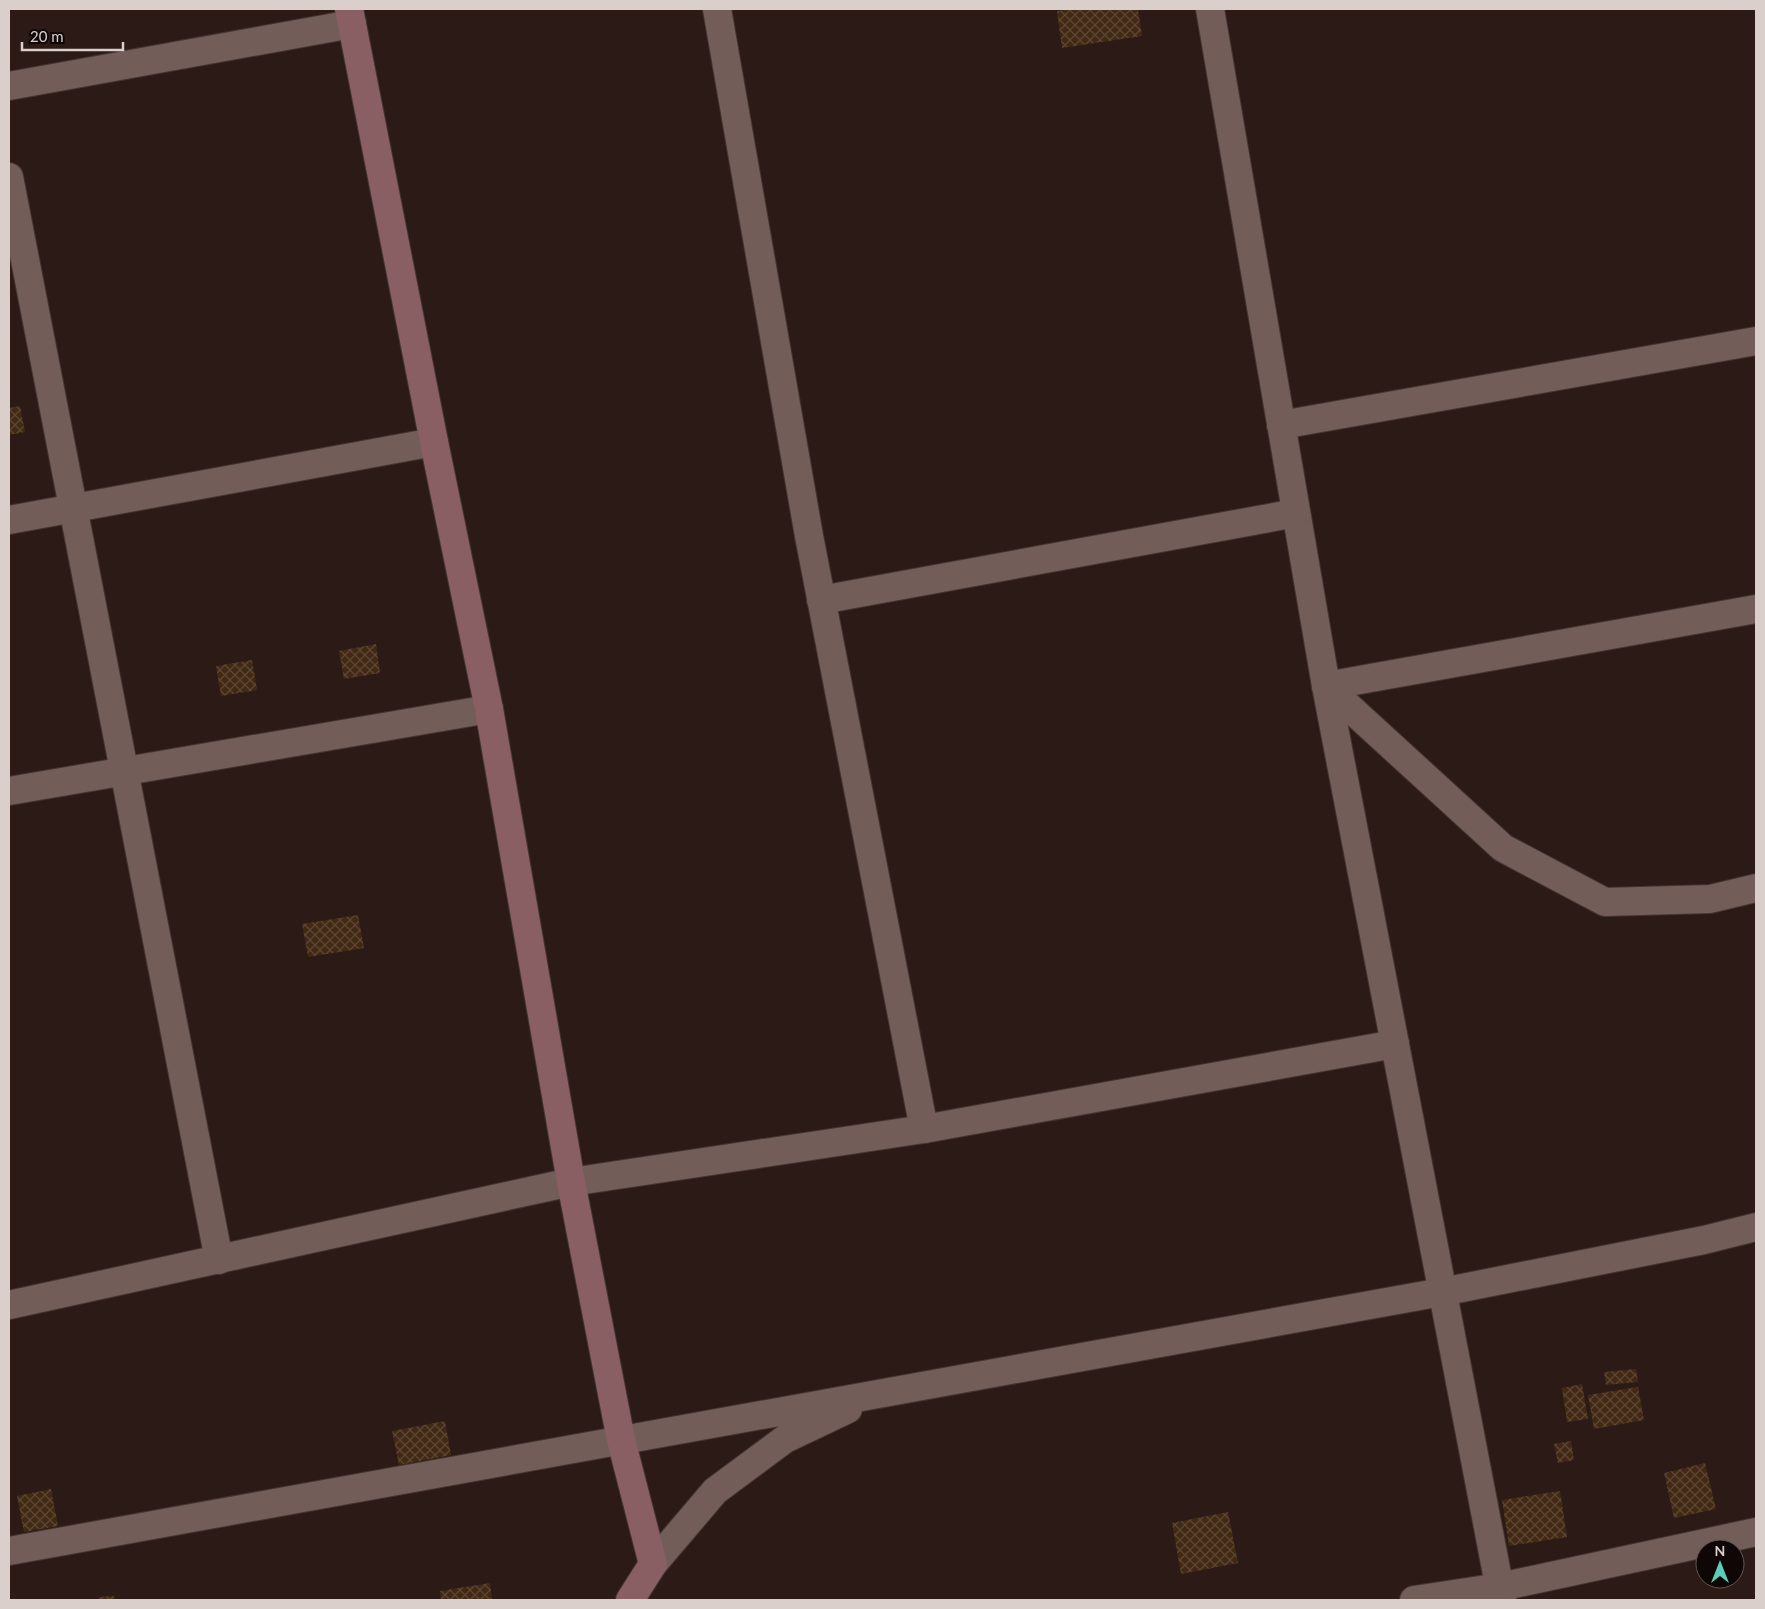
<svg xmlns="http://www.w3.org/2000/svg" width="1765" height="1609" viewBox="0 0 1765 1609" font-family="Lato,sans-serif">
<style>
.building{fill:url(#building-cross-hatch)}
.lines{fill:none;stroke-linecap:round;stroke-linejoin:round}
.street-casing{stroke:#433533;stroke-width:30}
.secondary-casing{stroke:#433533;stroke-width:30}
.street{stroke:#725d58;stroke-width:28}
.secondary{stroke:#895f64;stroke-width:28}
</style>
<defs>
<pattern id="building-cross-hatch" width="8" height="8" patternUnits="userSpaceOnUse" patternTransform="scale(1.25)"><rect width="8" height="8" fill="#412913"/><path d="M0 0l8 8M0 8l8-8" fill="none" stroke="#5c4734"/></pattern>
</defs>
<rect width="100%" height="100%" fill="#2c1a16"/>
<g class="building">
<path d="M1072,9H1138L1142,36L1062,48L1057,11Z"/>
<path d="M20,406L25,432L9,435V408Z"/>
<path d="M376,644L380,673L344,679L339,651Z"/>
<path d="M252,660L257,690L221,696L216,666Z"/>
<path d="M358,915L364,948L308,957L302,924Z"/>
<path d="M1636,1369L1638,1382L1606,1385L1604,1372Z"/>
<path d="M1582,1384L1588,1419L1567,1422L1562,1388Z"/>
<path d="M1638,1387L1644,1420L1594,1429L1588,1395Z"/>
<path d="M445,1421L451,1455L399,1465L392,1431Z"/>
<path d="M1571,1441L1574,1460L1558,1463L1554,1444Z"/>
<path d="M1705,1463L1716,1509L1674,1518L1664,1473Z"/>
<path d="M51,1489L58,1526L24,1532L17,1496Z"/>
<path d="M1560,1491L1567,1537L1509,1546L1502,1500Z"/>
<path d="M1228,1512L1238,1563L1181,1574L1172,1523Z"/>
<path d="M490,1583L492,1600H441L440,1591Z"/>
<path d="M114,1596L115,1600H99V1597Z"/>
</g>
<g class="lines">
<g class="street-casing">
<g id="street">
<path d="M717,9L809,536L924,1129"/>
<path d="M1210,9L1326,686L1502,1600"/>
<path d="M9,86L352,24"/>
<path d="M9,177L219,1260"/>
<path d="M1281,425L1756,341"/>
<path d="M9,520L434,442"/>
<path d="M821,600L1296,513"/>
<path d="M1326,686L1503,848L1605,902L1710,899L1756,888"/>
<path d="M1326,686L1756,609"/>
<path d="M9,791L489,709"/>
<path d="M9,1305L571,1182L924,1129L1395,1044"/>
<path d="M9,1551L1442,1292L1704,1240L1756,1227"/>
<path d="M653,1564L715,1491L785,1439L848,1409"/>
<path d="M1414,1600L1500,1587L1756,1532"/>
</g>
</g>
<g class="secondary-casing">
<path id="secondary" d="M349,9L434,442L489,709L571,1182L621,1440L653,1564L630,1600"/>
</g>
<use href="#street" class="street"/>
<use href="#secondary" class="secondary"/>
</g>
<rect width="1765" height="1609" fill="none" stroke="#dbcfcc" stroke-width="20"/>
<g transform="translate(1720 1564)"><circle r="24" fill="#0e0706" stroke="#605755"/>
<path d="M0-4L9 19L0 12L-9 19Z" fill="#5bcebb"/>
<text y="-8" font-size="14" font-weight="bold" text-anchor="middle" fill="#dbcfcc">N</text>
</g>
<path d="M22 42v8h101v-8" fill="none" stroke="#dbcfcc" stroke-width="2.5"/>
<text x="30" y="42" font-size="15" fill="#dbcfcc" stroke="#0e0706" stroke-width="4" paint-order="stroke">20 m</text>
</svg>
